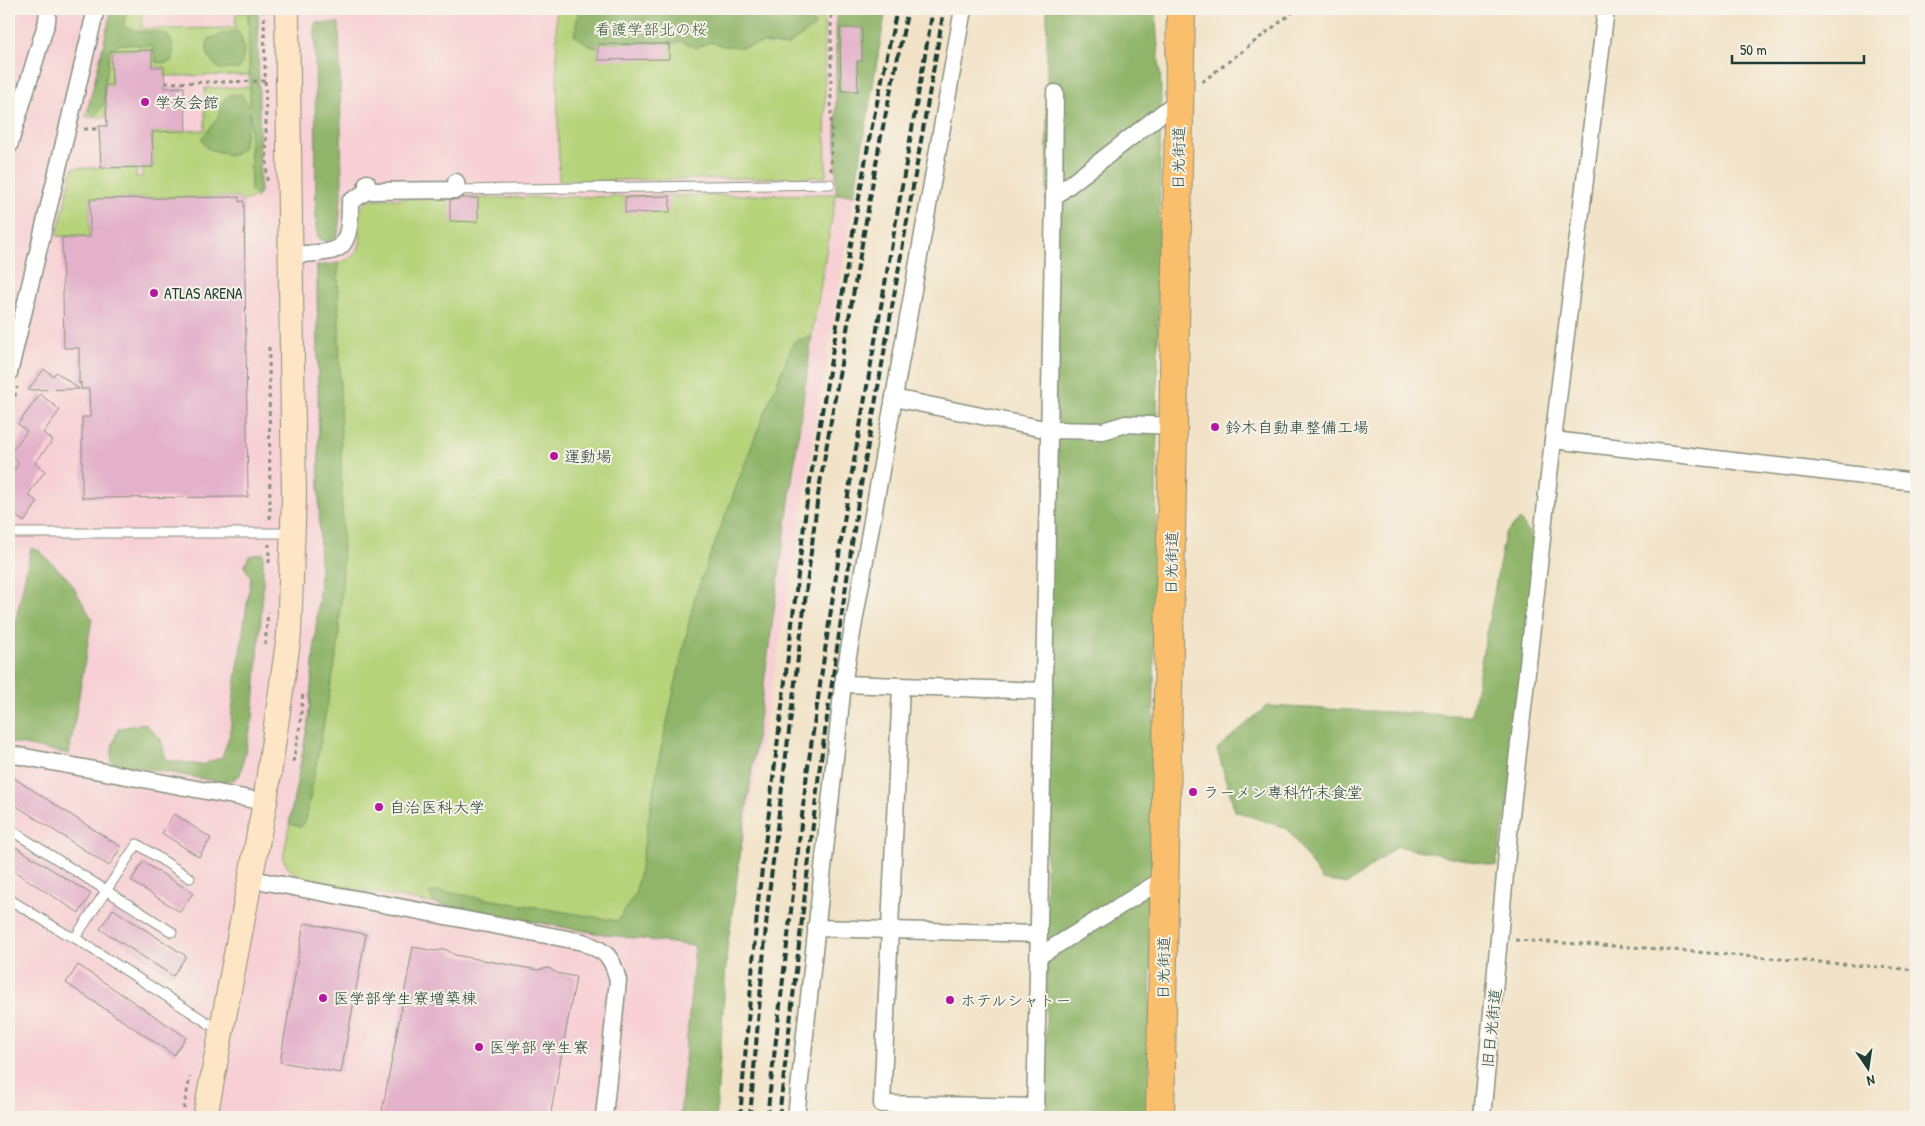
<svg xmlns="http://www.w3.org/2000/svg" width="1925" height="1126" viewBox="0 0 1925 1126" font-family="'Patrick Hand','Klee One',sans-serif">
<style>
.built{fill:#f7cfd4}
.green{fill:#b6d37a;stroke:#6a8857}
.forest{fill:#90b56a;stroke:#58794f}
.building{fill:#e3b1ca}
.lines{fill:none;stroke-linecap:round;stroke-linejoin:round}
.lane-casing{stroke:#88907e;stroke-width:11}
.street-casing{stroke:#88907e;stroke-width:19}
.secondary-casing{stroke:#88907e;stroke-width:26}
.highway-casing{stroke:#88907e;stroke-width:30}
.path{stroke:#88907e;stroke-width:3;stroke-dasharray:4 4;stroke-linecap:butt}
.lane{stroke:#fff;stroke-width:9}
.street{stroke:#fff;stroke-width:16}
.secondary{stroke:#fde5c5;stroke-width:24}
.highway{stroke:#f9bf6d;stroke-width:28}
.rail{stroke:#1f3d34;stroke-width:4;stroke-dasharray:8 4;stroke-linecap:butt}
.poi-dot{fill:#b5179e;stroke:#f7f3e8;stroke-width:2}
.labels{text-anchor:middle;stroke-width:4;stroke-linejoin:round;paint-order:stroke}
.park-label{font-size:16px;fill:#3d5b42;stroke:#f7f3e8}
.poi-label{font-size:16px;fill:#1f3d34;stroke:#f7f3e8;text-anchor:start}
.street-label{font-size:16px;fill:#1f3d34;stroke:#f7f3e8}
</style>
<rect width="100%" height="100%" fill="#f7f3e8"/>
<filter id="ink" filterUnits="userSpaceOnUse"><feTurbulence type="fractalNoise" baseFrequency=".02" numOctaves="2"/><feDisplacementMap in="SourceGraphic" scale="10" xChannelSelector="R" yChannelSelector="G"/><feConvolveMatrix kernelMatrix="1 2 1 2 8 2 1 2 1" color-interpolation-filters="sRGB"/></filter>
<filter id="wash" filterUnits="userSpaceOnUse"><feTurbulence type="fractalNoise" baseFrequency=".0096" numOctaves="4" result="noise"/><feDisplacementMap in="SourceGraphic" scale="20" xChannelSelector="R" yChannelSelector="G"/><feGaussianBlur stdDeviation="1.12" result="paint"/><feColorMatrix in="noise" values="0 0 0 0 0 0 0 0 0 0 0 0 0 0 0 0 0 1.4 0 .05"/><feComposite in="paint" operator="in"/></filter>
<g filter="url(#wash)">
<rect width="100%" height="100%" fill="#f2e3c8"/>
<path class="built" d="M9,9H886L818,410L797,547L703,1067V1117H9Z"/>
<g class="green">
<path d="M112,9H141L142,29L235,28L236,13H248L250,75L164,76V67H152L151,50L112,51V85H105L106,117H86Z"/>
<path d="M556,9H824L826,177L559,181Z"/>
<path d="M250,87L251,191L257,197L239,202V197L90,199V237L57,236L73,168L136,167V177H142L143,167H153L152,132L205,130V88Z"/>
<path d="M836,194L818,301L767,577L727,950L596,933L310,881C299,876 288,871 283,859L308,724L320,583L317,266C331,265 353,263 359,247C365,230 349,206 374,199Z"/>
</g>
<g class="forest">
<path d="M112,9H127L123,25C146,42 176,16 173,60L167,63L156,62L152,46L123,44L110,48L107,73L104,83V103L95,117L88,109Z"/>
<path d="M248,9H258L260,192L257,197L251,191L250,112L243,148L231,156L207,148L201,139C210,128 222,116 222,101L230,95L241,94L250,106Z"/>
<path d="M579,9H807L815,26L787,46L764,43L744,47L722,46L710,42L696,48L681,41L652,50L622,41L606,50L590,46L574,35Z"/>
<path d="M836,9H886L854,195L836,194Z"/>
<path d="M1047,9H1155L1161,86L1149,1117H1046Z"/>
<path d="M315,23H339L342,183L339,228L337,238L327,242L318,238L316,230Z"/>
<path d="M237,31C247,44 245,55 239,69H220C210,61 203,52 209,39L226,33Z"/>
<path d="M338,263L343,568L338,647L306,820L301,827L289,824L308,724L320,583L317,266Z"/>
<path d="M812,336L727,950L716,1117H680L695,946L596,933L434,903L429,893L439,891L618,921L636,892L660,754L695,596L753,442L794,341Z"/>
<path d="M1520,519L1537,546L1508,803L1496,866L1397,846L1348,884L1322,880L1288,829L1235,811L1217,749L1267,706L1471,716L1505,534Z"/>
<path d="M31,548L40,551L70,581L92,619L69,754L9,742V652Z"/>
<path d="M263,553V593L253,717L240,775L233,780L221,782L111,762L112,747L118,729L144,723L161,739L166,760L202,765L222,757L230,734L233,701L251,577L244,567L249,556Z"/>
</g>
<g id="blocks">
<g class="building">
<path d="M840,28H862V61H857L858,91H841Z"/>
<path d="M598,44H669V59L598,60Z"/>
<path d="M152,50V67H164L165,88L184,87L186,131L152,132L153,167L101,168L99,126H107L105,85H112L111,51Z"/>
<path d="M670,196V212L625,213V197Z"/>
<path d="M239,197V202L244,201L248,497L82,498V417H90L89,389H81V382L79,384V348H64L62,237H90V199Z"/>
<path d="M463,198H478V222L450,221V200Z"/>
<path d="M44,369L53,376L56,372L79,389L28,390Z"/>
<path d="M40,394L60,410L43,433L53,440L35,463L45,471L28,495L38,502L24,522L9,511V477L19,463L9,455L27,431L18,424Z"/>
<path d="M9,775L121,847L109,866L9,801Z"/>
<path d="M174,814L211,838L199,857L162,833Z"/>
<path d="M9,843L91,894L79,913L9,868Z"/>
<path d="M143,862L193,893L180,912L131,881Z"/>
<path d="M113,909L186,956L173,976L100,929Z"/>
<path d="M304,923L366,934L341,1073L280,1062Z"/>
<path d="M413,947L435,951L445,949L455,955L538,970L549,968L557,973L576,977L550,1117H381Z"/>
<path d="M78,965L186,1037L174,1055L66,983Z"/>
</g>
</g>
</g>
<g filter="url(#ink)">
<use href="#blocks" fill-opacity="0" stroke="#88907e" stroke-width="1"/>
<g class="lines">
<g class="lane-casing">
<g id="lane">
<path d="M457,190L830,184"/>
<path d="M9,533H292"/>
<path d="M9,829L172,932"/>
<path d="M9,899L64,933L75,938L219,1030"/>
<path d="M75,938L137,844L190,878"/>
</g>
</g>
<g class="street-casing">
<g id="street">
<path d="M9,146L47,21L48,9"/>
<path d="M367,191L457,190L456,182"/>
<path d="M1054,197L1055,93"/>
<path d="M290,255C340,251 350,257 350,202L367,191V183"/>
<path d="M9,373L96,9"/>
<path d="M894,398L1049,430L1103,431L1126,424L1174,426"/>
<path d="M1553,440L1916,482"/>
<path d="M843,684L1044,691"/>
<path d="M901,686L882,1104L1036,1107"/>
<path d="M9,754L265,802"/>
<path d="M251,879L583,942C607,953 611,954 618,980L604,1117"/>
<path d="M816,928L1039,934"/>
<path d="M1039,956L1165,878"/>
<path d="M796,1117L843,684L963,9"/>
<path d="M1035,1117L1054,197L1179,100"/>
<path d="M1482,1117L1509,833L1553,440L1606,9"/>
</g>
</g>
<g class="secondary-casing">
<path id="secondary" d="M205,1117L265,802L289,635L294,496L287,9"/>
</g>
<g class="highway-casing">
<path id="highway" d="M1160,1117L1181,9"/>
</g>
<g class="path">
<path d="M264,9L267,183"/>
<path d="M1202,82L1297,9"/>
<path d="M165,83L265,81"/>
<path d="M84,129H96"/>
<path d="M831,171V9"/>
<path d="M269,347L270,521"/>
<path d="M9,420L17,387"/>
<path d="M269,563V544"/>
<path d="M265,645L268,612"/>
<path d="M293,762L300,726L303,692"/>
<path d="M1515,940L1647,948L1916,970"/>
<path d="M182,1117L190,1077"/>
</g>
<use href="#lane" class="lane"/>
<use href="#street" class="street"/>
<use href="#secondary" class="secondary"/>
<use href="#highway" class="highway"/>
<g class="rail">
<path d="M740,1117L758,902L808,493L869,140L897,9"/>
<path d="M750,1117L768,902L818,495L880,141L908,9"/>
<path d="M767,1117L807,773L847,501L933,9"/>
<path d="M779,1117L819,773L858,502L944,9"/>
</g>
</g>
</g>
<g class="poi-dot">
<circle cx="145" cy="102" r="5"/>
<circle cx="154" cy="293" r="5"/>
<circle cx="1215" cy="427" r="5"/>
<circle cx="554" cy="456" r="5"/>
<circle cx="1193" cy="792" r="5"/>
<circle cx="379" cy="807" r="5"/>
<circle cx="323" cy="998" r="5"/>
<circle cx="950" cy="1000" r="5"/>
<circle cx="479" cy="1047" r="5"/>
</g>
<g class="labels">
<g class="park-label">
<text x="651" y="35">看護学部北の桜</text>
</g>
<g class="poi-label">
<text x="155" y="108">学友会館</text>
<text x="164" y="299">ATLAS ARENA</text>
<text x="1225" y="433">鈴木自動車整備工場</text>
<text x="564" y="462">運動場</text>
<text x="1203" y="798">ラーメン専科竹末食堂</text>
<text x="389" y="813">自治医科大学</text>
<text x="333" y="1004">医学部学生寮増築棟</text>
<text x="960" y="1006">ホテルシャトー</text>
<text x="489" y="1053">医学部 学生寮</text>
</g>
<g class="street-label">
<text transform="translate(1178 158) rotate(-89)" y="6">日光街道</text>
<text transform="translate(1171 563) rotate(-89)" y="6">日光街道</text>
<text transform="translate(1163 968) rotate(-89)" y="6">日光街道</text>
<text transform="translate(1491 1028) rotate(-84)" y="6">旧日光街道</text>
</g>
</g>
<rect width="1925" height="1126" fill="none" stroke="#f7f3e8" stroke-width="30"/>
<g transform="translate(1868 1068) rotate(167)" stroke="#f7f3e8" stroke-width="4" paint-order="stroke">
<path d="M0-4L9 19L0 12L-9 19Z" fill="#1f3d34"/>
<text y="-8" font-size="14" font-weight="bold" text-anchor="middle" fill="#1f3d34">N</text>
</g>
<path d="M1732 55v8h132v-8" fill="none" stroke="#1f3d34" stroke-width="2.5"/>
<text x="1740" y="55" font-size="15" fill="#1f3d34" stroke="#f7f3e8" stroke-width="4" paint-order="stroke">50 m</text>
</svg>
